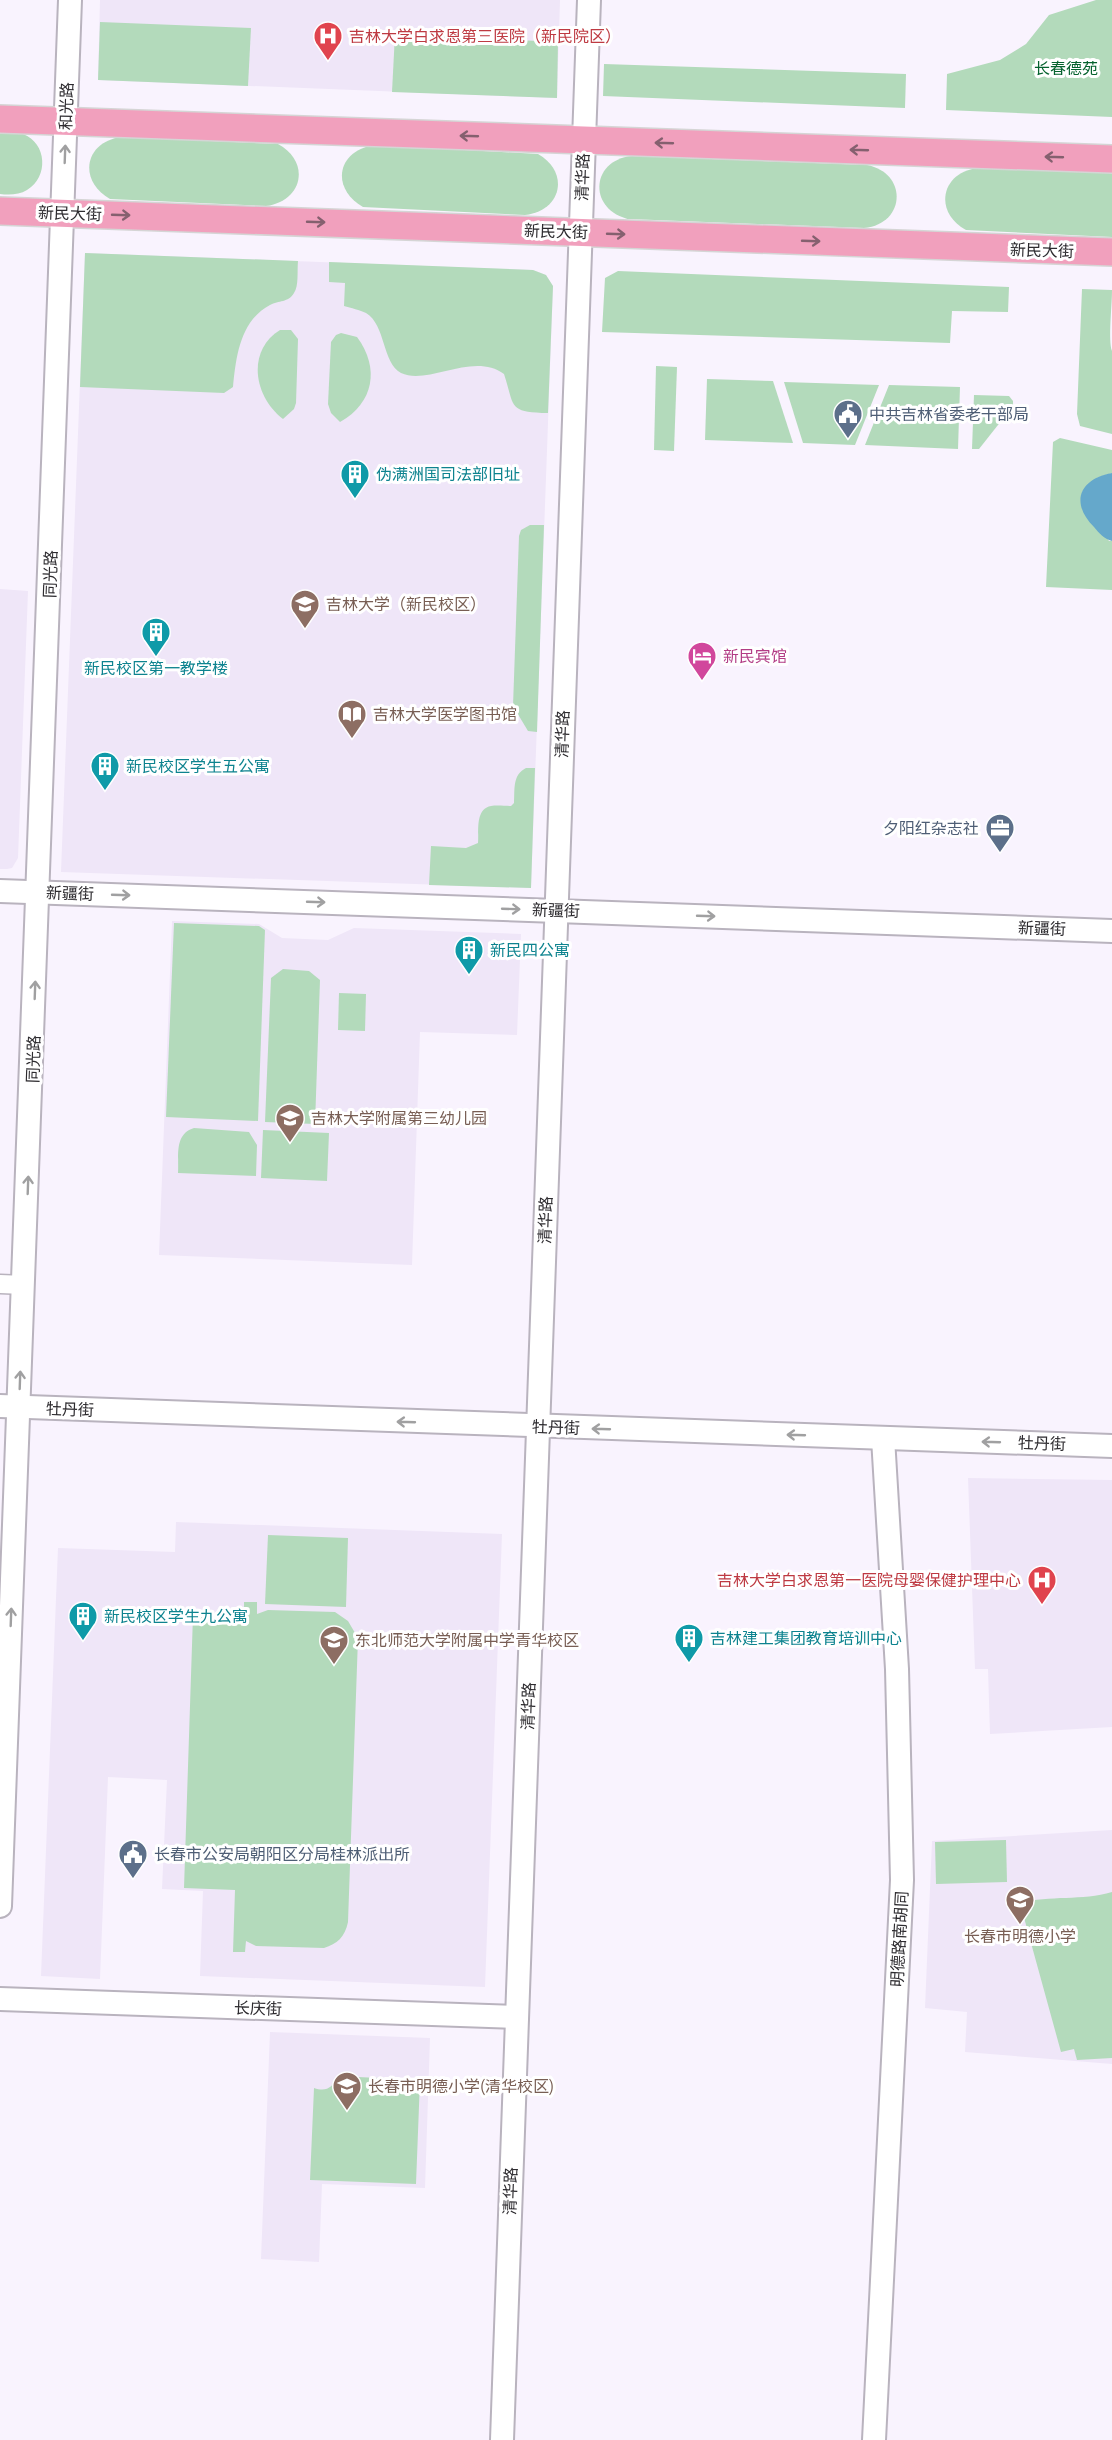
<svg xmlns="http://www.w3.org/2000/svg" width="1112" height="2440" viewBox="0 0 1112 2440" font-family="Ubuntu,'Noto Sans SC',sans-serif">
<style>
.built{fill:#efe6f8}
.green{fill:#b3dabb}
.water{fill:#65a8cb}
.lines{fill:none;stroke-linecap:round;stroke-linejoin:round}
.minor-casing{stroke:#b9b3be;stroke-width:21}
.tertiary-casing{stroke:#b9b3be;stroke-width:26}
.primary-casing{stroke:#d5d5d5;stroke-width:30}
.minor{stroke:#fff;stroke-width:18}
.tertiary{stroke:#fff;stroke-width:22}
.primary{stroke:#f1a0bd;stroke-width:27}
.oneway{stroke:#85606f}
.oneway2{stroke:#a0a0a1}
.labels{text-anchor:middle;stroke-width:6;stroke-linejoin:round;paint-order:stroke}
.health-label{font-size:16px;fill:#be3a42;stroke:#fff;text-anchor:start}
.park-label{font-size:16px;fill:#05622e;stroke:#fff}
.street-label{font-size:16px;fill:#2d2b2f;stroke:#fff}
.service-label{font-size:16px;fill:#4e5e75;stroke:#fff;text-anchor:start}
.culture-label{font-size:16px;fill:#0d838f;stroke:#fff;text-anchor:start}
.education-label{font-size:16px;fill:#785e54;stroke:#fff;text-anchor:start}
.hotel-label{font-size:16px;fill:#b23c85;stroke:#fff;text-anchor:start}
</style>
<rect width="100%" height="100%" fill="#f9f3fe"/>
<g class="built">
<path d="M100,0H560L557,98L98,80Z"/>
<path d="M85,253L533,270L546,275L553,286L531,888L61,872Z"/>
<path d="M0,589L28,591L18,858L12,868L7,869H0Z"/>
<path d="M172,921L259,924L282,938L328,940L354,928L521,934L517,1035L420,1032L412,1265L159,1255Z"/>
<path d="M968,1478L1112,1480V1727L990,1734L988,1669H975Z"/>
<path d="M176,1522L502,1534L485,1987L200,1976L203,1891L162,1889L167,1780L108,1777L100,1979L41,1976L58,1548L175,1552Z"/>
<path d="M1112,1830V2064L965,2052L967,2012L925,2008L932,1841Z"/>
<path d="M270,2032L430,2038L425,2188L322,2184L319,2262L261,2259Z"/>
</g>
<g class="green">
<path d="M1096,0H1112V117L946,110L947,74L1000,60L1026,44L1049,15Z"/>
<path d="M100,22L251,28L248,86L98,80Z"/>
<path d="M395,34L558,42L557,98L392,92Z"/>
<path d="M604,64L906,74L905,108L603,96Z"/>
<path d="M0,131C8,131 16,131 23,134C47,143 49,177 27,190C19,195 9,195 0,194Z"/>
<path d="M122,137L278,144C311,162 303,201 266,206L110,199C77,180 85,141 122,137Z"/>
<path d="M375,145L538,154C570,172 562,211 525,215L363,207C330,188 337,150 375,145Z"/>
<path d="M632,156L867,165C908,173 906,224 864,228L629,219C588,210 590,160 632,156Z"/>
<path d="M978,168L1112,173V237L966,230C933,212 941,172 978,168Z"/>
<path d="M85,253L298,261C297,271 299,286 294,293C288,303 279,300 270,305C240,321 236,357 233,387L224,393L80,387Z"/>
<path d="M329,262L533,270L546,275L553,286L548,413C507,412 515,407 504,374C473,351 428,386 401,373C382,363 386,325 366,313C360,310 351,308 344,306L345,283L329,282Z"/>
<path d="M618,271L1009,287L1008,312L952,311L950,343L602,332L605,278Z"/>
<path d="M1082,289L1112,290C1112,306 1108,340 1112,351V434L1080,426L1077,414Z"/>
<path d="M280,330H291L298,339L296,403L294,409L283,419C254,397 246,351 280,330Z"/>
<path d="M341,333L357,337C380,368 374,403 340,422L331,413L328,404L331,342L336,335Z"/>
<path d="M656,366L677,367L674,451L654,450Z"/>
<path d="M707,379L773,381L793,443L705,440Z"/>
<path d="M784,382L879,385L855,445L803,443Z"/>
<path d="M889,385L960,387L958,449L865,445Z"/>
<path d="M974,395L1009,396L1013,401V406L979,449H972Z"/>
<path d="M1060,438L1112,450V473L1097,478L1082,492L1109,541H1112V590L1046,587L1053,442Z"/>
<path d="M530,525H544L537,732L528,731L513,706L519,536L521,530Z"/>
<path d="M526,768H535L531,888L429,885L431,846L466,848L478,843C479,831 475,809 491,806C497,805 505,806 511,806L514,803C515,790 512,775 526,768Z"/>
<path d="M174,923L259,926L265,930L258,1121L166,1117Z"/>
<path d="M283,969L309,971L320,980L315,1124L265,1122L271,978Z"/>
<path d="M339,993L366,994L365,1031L338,1030Z"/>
<path d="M194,1128L249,1132L257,1145L256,1176L178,1173C179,1156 174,1134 194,1128Z"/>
<path d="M263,1130L329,1133L327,1181L261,1178Z"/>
<path d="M268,1535L348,1538L346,1607L265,1604Z"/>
<path d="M244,1602H257V1614L268,1610L335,1612L348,1621L358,1638L348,1922C345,1937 337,1944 324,1948L256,1946L246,1941L245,1952H233L235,1890L184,1888L193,1615L244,1617Z"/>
<path d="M1006,1840L1007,1882L936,1884L935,1842Z"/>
<path d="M1112,1892V2058L1077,2060L1074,2049L1061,2052L1020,1903C1050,1895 1082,1901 1112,1892Z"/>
<path d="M337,2076L420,2080L416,2184L310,2180L314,2088C326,2092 333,2088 337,2076Z"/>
</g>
<path class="water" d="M1112,473V541C1104,539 1099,533 1094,527C1070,503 1079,479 1112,473Z"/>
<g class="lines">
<g class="minor-casing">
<path id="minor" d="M0,1284L24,1285"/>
</g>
<g class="tertiary-casing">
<g id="tertiary">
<path d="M0,891L1112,931"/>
<path d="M0,1406L1112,1446"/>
<path d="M0,1906L70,0"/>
<path d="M0,1999L517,2017"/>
<path d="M502,2440L589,0"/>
<path d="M874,2440L902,1880L897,1669L883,1438"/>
</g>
</g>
<g class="primary-casing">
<g id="primary">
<path d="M0,119L1112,159"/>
<path d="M0,211L1112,252"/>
</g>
</g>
<use href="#minor" class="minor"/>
<use href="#tertiary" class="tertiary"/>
<use href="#primary" class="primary"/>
</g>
<defs><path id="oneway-shaft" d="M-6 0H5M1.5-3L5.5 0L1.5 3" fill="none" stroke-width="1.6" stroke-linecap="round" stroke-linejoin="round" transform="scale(1.5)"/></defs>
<g class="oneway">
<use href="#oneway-shaft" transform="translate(469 136) rotate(-178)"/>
<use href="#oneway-shaft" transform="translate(664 143) rotate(-178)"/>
<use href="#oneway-shaft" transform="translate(859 150) rotate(-178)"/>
<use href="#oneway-shaft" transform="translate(1054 157) rotate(-178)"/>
<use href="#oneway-shaft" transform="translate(121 215) rotate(2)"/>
<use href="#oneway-shaft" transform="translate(316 222) rotate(2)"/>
<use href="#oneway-shaft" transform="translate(616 234) rotate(2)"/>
<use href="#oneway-shaft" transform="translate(811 241) rotate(2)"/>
</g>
<g class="oneway2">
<use href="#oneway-shaft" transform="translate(65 154) rotate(-88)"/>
<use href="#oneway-shaft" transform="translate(121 895) rotate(2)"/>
<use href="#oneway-shaft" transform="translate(316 902) rotate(2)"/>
<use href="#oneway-shaft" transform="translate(511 909) rotate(2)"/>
<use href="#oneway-shaft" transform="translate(706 916) rotate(2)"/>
<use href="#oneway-shaft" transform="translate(35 990) rotate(-88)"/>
<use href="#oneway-shaft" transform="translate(28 1185) rotate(-88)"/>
<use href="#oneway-shaft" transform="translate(20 1380) rotate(-88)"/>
<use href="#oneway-shaft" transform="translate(406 1422) rotate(-178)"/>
<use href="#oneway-shaft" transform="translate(601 1429) rotate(-178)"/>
<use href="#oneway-shaft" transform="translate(796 1435) rotate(-178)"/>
<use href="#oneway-shaft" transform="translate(991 1442) rotate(-178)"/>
<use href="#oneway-shaft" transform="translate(11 1617) rotate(-88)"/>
</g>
<defs>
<g id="hospital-pin" transform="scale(1.5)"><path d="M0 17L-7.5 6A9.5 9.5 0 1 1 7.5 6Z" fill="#e0444e" stroke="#fff"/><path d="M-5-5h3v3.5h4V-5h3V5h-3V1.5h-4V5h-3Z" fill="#fff"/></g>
<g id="civic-pin" transform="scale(1.5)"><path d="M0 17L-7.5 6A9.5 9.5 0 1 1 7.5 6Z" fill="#5c6f8a" stroke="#fff"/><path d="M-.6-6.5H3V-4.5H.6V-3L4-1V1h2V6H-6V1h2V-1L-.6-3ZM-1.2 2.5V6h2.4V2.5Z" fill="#fff"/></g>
<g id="building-pin" transform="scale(1.5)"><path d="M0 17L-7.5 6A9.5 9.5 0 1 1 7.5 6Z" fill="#0f9aa8" stroke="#fff"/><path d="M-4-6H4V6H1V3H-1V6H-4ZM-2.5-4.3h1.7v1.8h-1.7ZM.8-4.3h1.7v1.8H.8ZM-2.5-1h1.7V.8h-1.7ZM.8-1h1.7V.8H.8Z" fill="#fff"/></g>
<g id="university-pin" transform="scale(1.5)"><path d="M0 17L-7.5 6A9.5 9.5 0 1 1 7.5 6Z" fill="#8d6e63" stroke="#fff"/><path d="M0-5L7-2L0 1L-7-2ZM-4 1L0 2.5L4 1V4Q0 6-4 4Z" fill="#fff"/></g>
<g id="hotel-pin" transform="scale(1.5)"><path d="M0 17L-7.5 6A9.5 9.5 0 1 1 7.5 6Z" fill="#d1479c" stroke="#fff"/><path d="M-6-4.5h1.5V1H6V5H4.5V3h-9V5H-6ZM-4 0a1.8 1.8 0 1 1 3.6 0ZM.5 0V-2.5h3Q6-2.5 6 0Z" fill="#fff"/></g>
<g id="library-pin" transform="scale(1.5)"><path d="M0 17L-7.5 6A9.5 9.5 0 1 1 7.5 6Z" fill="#8d6e63" stroke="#fff"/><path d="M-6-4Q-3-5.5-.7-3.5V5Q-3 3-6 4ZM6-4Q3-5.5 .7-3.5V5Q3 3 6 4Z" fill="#fff"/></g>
<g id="office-pin" transform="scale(1.5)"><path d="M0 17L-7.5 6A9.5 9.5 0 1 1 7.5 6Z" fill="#5c6f8a" stroke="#fff"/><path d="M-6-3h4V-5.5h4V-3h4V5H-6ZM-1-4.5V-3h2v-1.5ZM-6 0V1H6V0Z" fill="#fff"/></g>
<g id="school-pin" transform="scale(1.5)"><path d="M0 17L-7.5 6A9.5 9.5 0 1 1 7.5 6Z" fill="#8d6e63" stroke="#fff"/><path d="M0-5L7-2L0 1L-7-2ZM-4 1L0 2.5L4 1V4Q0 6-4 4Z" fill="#fff"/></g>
</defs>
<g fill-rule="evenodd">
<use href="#hospital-pin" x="328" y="36"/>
<use href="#civic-pin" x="848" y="414"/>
<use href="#building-pin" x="355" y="474"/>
<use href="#university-pin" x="305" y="604"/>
<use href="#building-pin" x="156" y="632"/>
<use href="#hotel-pin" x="702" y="656"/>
<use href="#library-pin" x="352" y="714"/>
<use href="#building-pin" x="105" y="766"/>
<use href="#office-pin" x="1000" y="828"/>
<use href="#building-pin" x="469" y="950"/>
<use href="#school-pin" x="290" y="1118"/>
<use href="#hospital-pin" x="1042" y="1580"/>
<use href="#building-pin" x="83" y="1616"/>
<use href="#building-pin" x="689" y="1638"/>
<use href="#school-pin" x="334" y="1640"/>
<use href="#civic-pin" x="133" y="1854"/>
<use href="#school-pin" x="1020" y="1900"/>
<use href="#school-pin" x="347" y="2086"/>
</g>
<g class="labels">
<g class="health-label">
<text x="349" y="42">吉林大学白求恩第三医院（新民院区）</text>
<text x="1021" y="1586" text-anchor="end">吉林大学白求恩第一医院母婴保健护理中心</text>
</g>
<g class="park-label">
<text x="1066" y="74">长春德苑</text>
</g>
<g class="street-label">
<text transform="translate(66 106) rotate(-88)" y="6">和光路</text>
<text transform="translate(582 177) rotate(-88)" y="6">清华路</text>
<text transform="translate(70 213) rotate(2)" y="6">新民大街</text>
<text transform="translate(556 231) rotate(2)" y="6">新民大街</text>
<text transform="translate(1042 250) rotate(2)" y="6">新民大街</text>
<text transform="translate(50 574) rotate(-88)" y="6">同光路</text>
<text transform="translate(562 734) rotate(-88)" y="6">清华路</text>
<text transform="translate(70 893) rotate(2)" y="6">新疆街</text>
<text transform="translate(556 910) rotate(2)" y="6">新疆街</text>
<text transform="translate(1042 928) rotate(2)" y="6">新疆街</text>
<text transform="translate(33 1059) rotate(-88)" y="6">同光路</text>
<text transform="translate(545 1220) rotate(-88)" y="6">清华路</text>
<text transform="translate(70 1409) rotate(2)" y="6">牡丹街</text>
<text transform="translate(556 1427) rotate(2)" y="6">牡丹街</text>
<text transform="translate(1042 1443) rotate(2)" y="6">牡丹街</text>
<text transform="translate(528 1706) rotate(-88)" y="6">清华路</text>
<text transform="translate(899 1939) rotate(-87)" y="6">明德路南胡同</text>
<text transform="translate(258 2008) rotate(2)" y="6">长庆街</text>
<text transform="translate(510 2191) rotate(-88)" y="6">清华路</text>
</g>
<g class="service-label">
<text x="869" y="420">中共吉林省委老干部局</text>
<text x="979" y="834" text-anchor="end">夕阳红杂志社</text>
<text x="154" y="1860">长春市公安局朝阳区分局桂林派出所</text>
</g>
<g class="culture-label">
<text x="376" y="480">伪满洲国司法部旧址</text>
<text x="156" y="674" text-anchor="middle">新民校区第一教学楼</text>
<text x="126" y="772">新民校区学生五公寓</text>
<text x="490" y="956">新民四公寓</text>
<text x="104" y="1622">新民校区学生九公寓</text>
<text x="710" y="1644">吉林建工集团教育培训中心</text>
</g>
<g class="education-label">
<text x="326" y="610">吉林大学（新民校区）</text>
<text x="373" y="720">吉林大学医学图书馆</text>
<text x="311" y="1124">吉林大学附属第三幼儿园</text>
<text x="355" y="1646">东北师范大学附属中学青华校区</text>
<text x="1020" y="1942" text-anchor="middle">长春市明德小学</text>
<text x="368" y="2092">长春市明德小学(清华校区)</text>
</g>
<g class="hotel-label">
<text x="723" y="662">新民宾馆</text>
</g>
</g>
</svg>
